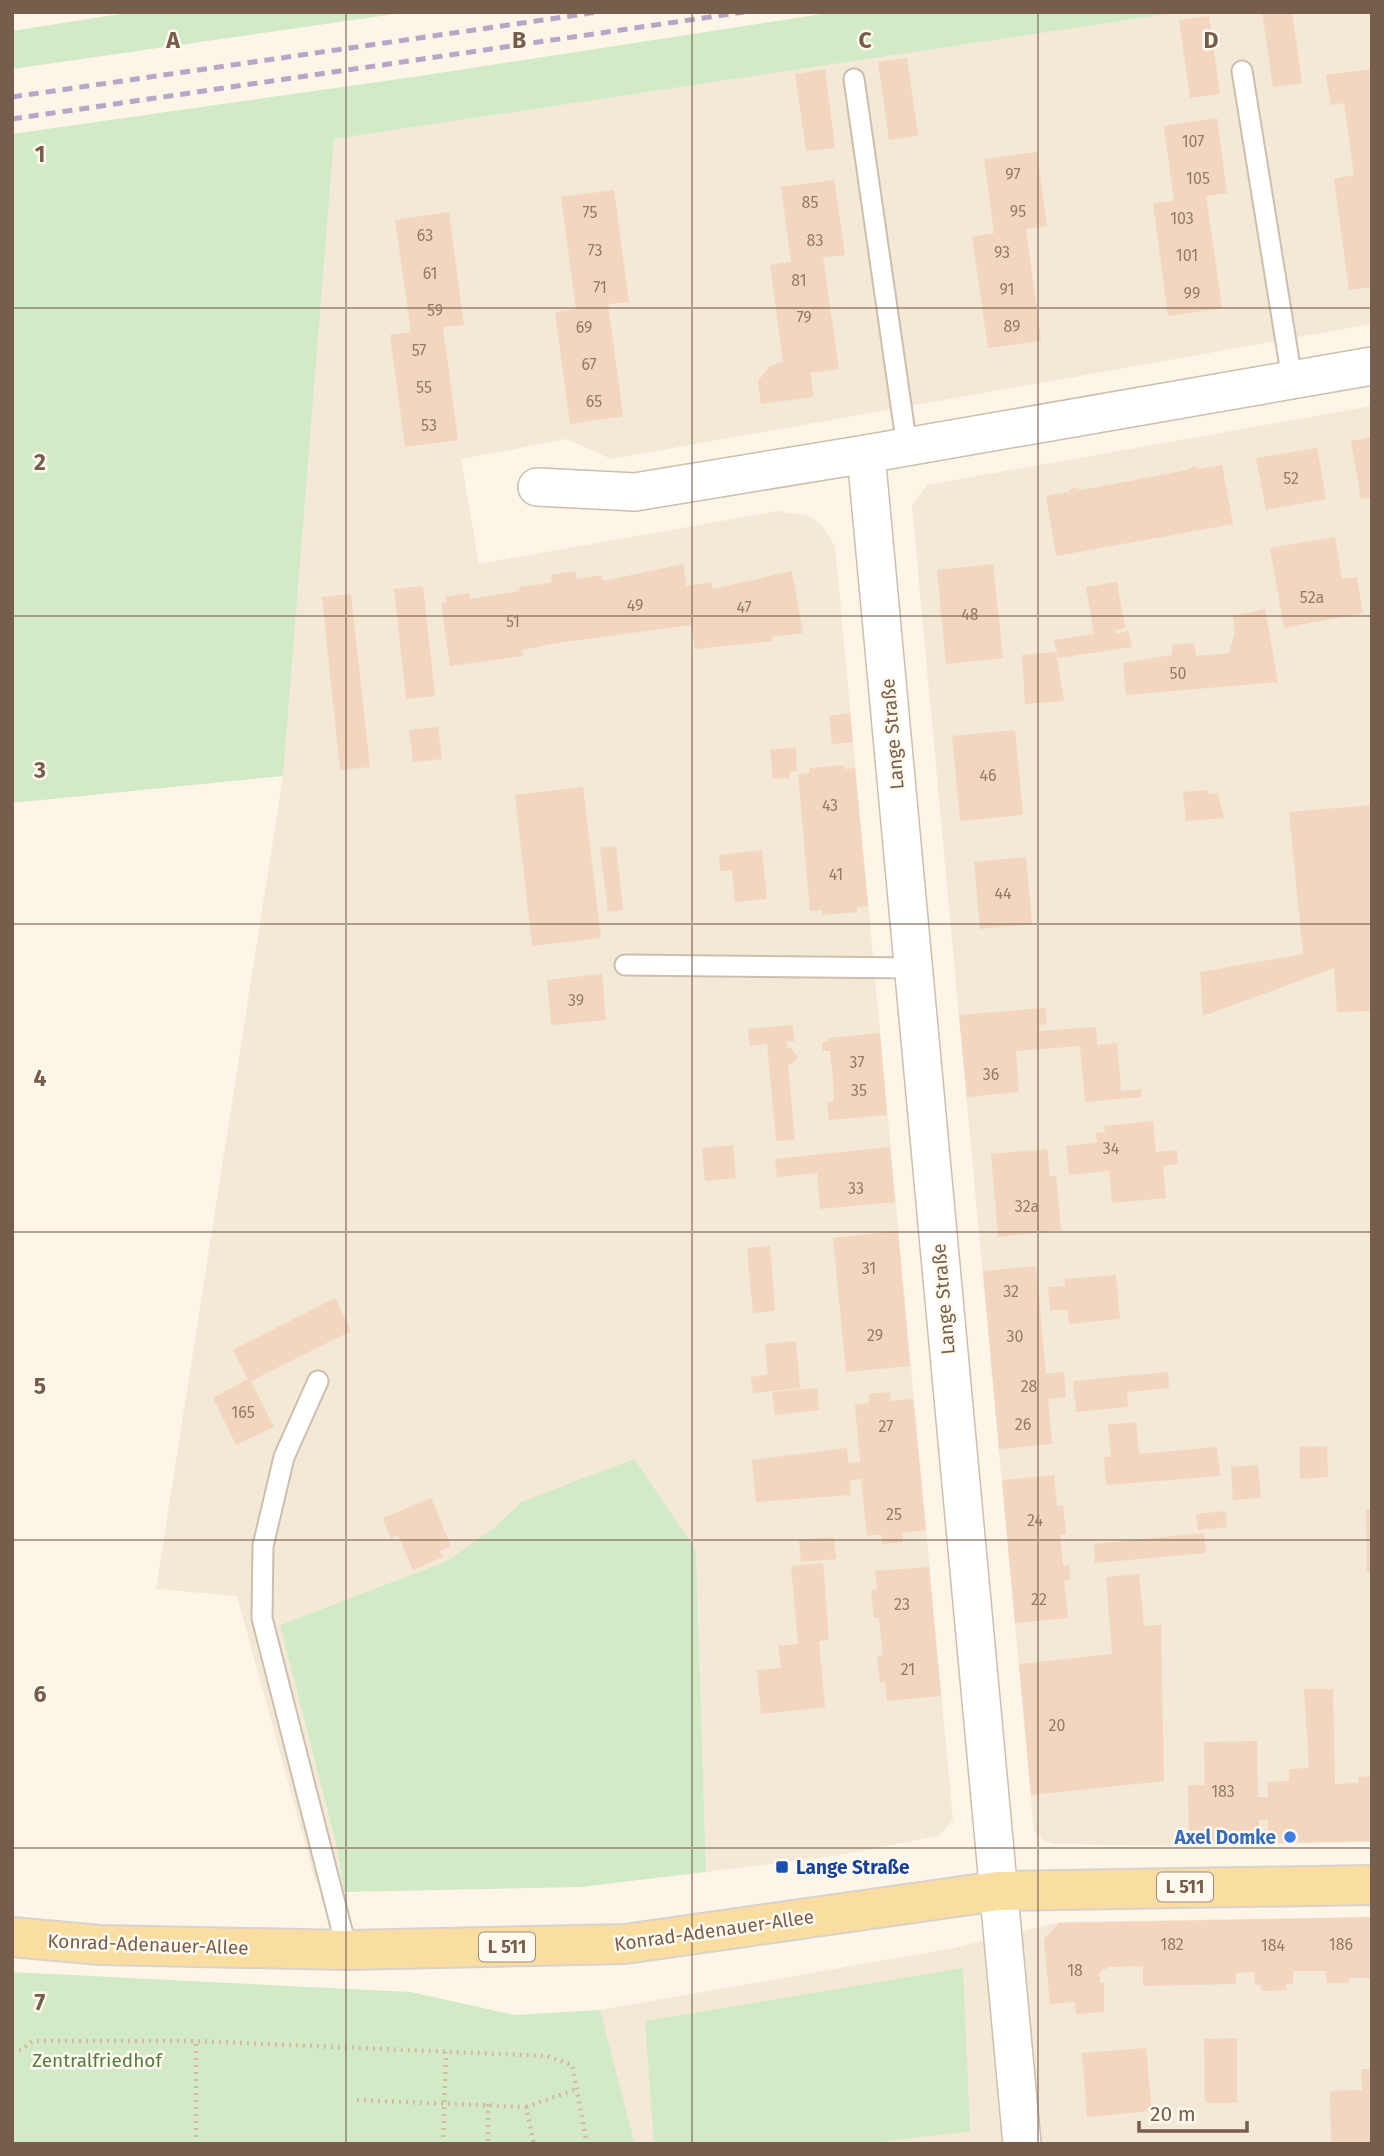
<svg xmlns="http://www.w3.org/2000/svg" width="1384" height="2156" viewBox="0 0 1384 2156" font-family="'Fira Sans',sans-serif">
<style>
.residential{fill:#f4e8d6}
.green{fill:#d3eac6}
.building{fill:#f2d6bf}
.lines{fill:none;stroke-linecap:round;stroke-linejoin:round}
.service-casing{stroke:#cebead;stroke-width:23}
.minor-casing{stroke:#cebead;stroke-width:40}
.primary-casing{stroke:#d9d2cd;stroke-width:42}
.path{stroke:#d7b9a2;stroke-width:4.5;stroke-dasharray:2 5;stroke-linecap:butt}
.service{stroke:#fff;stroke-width:19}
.minor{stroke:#fff;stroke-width:37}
.primary{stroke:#fadda1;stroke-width:38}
.rail{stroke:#b9a5c7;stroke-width:5;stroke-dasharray:10 7;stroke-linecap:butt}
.grid{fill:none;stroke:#775d4b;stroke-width:2;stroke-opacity:0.55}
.shop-dot{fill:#3f7fe0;stroke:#fff9ee;stroke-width:2.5}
.transit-dot{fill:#1a4fb4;stroke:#fff9ee;stroke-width:2.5}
.labels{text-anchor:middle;stroke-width:5;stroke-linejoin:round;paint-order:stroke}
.number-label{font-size:16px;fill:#967b68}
.shield{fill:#fff9ee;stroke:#a08c7c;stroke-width:2}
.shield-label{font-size:18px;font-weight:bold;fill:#775d4b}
.street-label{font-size:19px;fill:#775d4b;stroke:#fff9ee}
.shop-label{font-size:19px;font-weight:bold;fill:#366cbe;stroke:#fff9ee;text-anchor:end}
.transit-label{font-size:19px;font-weight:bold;fill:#164399;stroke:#fff9ee;text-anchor:start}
.park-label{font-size:19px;fill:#517c43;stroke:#fff9ee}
.grid-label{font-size:23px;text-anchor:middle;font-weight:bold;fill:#775d4b;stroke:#fff9ee;stroke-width:5;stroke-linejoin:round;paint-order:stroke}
</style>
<rect width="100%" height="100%" fill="#fcf5e8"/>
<g class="residential">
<path d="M1181,12H1372V324L611,459L567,439L461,459L479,564L778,511L809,516L821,524L835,546L953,1820L938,1836L840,1855L706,1872L696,1550L521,1502L495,1527L447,1561L280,1625L337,1847L344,1892L315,1880L237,1596L156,1589L283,776L334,139Z"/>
<path d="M1372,406V1842L1185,1846L1054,1844L1044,1841L1034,1831L912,506L927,485Z"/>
<path d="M1372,1917V2144H635L600,2010L954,1948L1060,1922Z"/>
</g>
<g class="green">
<path d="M132,12H409L12,69V31Z"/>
<path d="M835,12H1181L334,139L283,776L12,803V134L420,76Z"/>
<path d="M634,1459L696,1550L706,1872L581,1887L344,1892L337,1847L280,1625L447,1561L495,1527L521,1502Z"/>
<path d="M963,1968L970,2131L866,2144H654L645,2021Z"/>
<path d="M12,1972L411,1992L514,2015L600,2010L635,2144H12Z"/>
</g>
<g class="building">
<path d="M1262,12H1292L1302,83L1273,87Z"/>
<path d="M1209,16L1220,94L1190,98L1179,20Z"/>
<path d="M907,58L918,136L889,140L878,62Z"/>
<path d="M825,69L835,148L806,151L795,74Z"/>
<path d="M1372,69V287L1349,290L1334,179L1354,175L1344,103L1331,105L1326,75Z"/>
<path d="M1217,118L1227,193L1206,196L1222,308L1168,316L1153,203L1174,201L1164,126Z"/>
<path d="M1037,152L1047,226L1026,229L1041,341L988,348L972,237L994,233L984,159Z"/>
<path d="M834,180L845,255L823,257L839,369L810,373L814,397L761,404L758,381L770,366L783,362L770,265L791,262L781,187Z"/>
<path d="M614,190L629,302L608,304L623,416L570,424L555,312L576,309L561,197Z"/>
<path d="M449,212L464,325L443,327L458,440L405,447L390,335L411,332L395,220Z"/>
<path d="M1372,437V497L1361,499L1351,441Z"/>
<path d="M1317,448L1326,499L1266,510L1256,458Z"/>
<path d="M1222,465L1233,524L1056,556L1046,496L1068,492L1074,487L1081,490L1188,470L1194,466L1201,469Z"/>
<path d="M1335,537L1342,579L1357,577L1363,613L1284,628L1270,548Z"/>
<path d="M684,564L686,586L711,582L713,589L792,571L803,633L772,637L773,641L695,649L691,625L557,643L522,650L523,656L450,666L441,603L446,602L445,597L469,593L470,599L520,591L519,587L552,583L551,575L575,571L577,579L602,575L603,581Z"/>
<path d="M993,564L1003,658L946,664L937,570Z"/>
<path d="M1117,582L1125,628L1115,630L1116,634L1128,631L1132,647L1058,658L1054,640L1094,634L1086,587Z"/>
<path d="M423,586L435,696L406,699L394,589Z"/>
<path d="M351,594L370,767L340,770L322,597Z"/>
<path d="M1265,609L1278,682L1126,695L1123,663L1172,655V645L1194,643L1196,656L1229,653L1235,632L1233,616Z"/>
<path d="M1056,652L1064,701L1025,704L1022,655Z"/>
<path d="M850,713L853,742L832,744L829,716Z"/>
<path d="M438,727L442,759L413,762L409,730Z"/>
<path d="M1015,730L1023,815L960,821L952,736Z"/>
<path d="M796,747L797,771L790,772V778L773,779L770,750Z"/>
<path d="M844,765V769L855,768L868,906L857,907V912L823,915L822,910L810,911L798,774L810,773L809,768Z"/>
<path d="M583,787L601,938L532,946L515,795Z"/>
<path d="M1208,790V794L1218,793L1224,818L1186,821L1183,792Z"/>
<path d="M1372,805V1011L1337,1012L1334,968L1203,1016L1200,972L1303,954L1289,812Z"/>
<path d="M616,846L623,910L608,912L600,848Z"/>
<path d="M762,850L767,899L735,902L732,870L720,871L719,855Z"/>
<path d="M1026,857L1032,924L980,929L974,862Z"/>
<path d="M602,974L606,1020L551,1025L547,980Z"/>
<path d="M1045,1008L1047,1024L1039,1025L1040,1031L1096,1027L1097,1045L1117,1043L1121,1091L1141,1089L1142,1097L1085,1102L1080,1046L1016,1051L1019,1092L967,1097L959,1015Z"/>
<path d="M792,1025L795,1041L786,1042L788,1049L790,1047L798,1058L788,1066L795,1140L776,1141L767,1044L750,1046L748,1029Z"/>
<path d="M880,1033L887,1115L829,1120L827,1102L834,1101L833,1079L830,1051H823L822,1043L829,1041V1038Z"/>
<path d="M1153,1121L1156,1152L1177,1150L1178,1164L1163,1166L1166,1198L1112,1203L1109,1171L1069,1175L1066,1146L1097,1143L1096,1133L1105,1132L1104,1126Z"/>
<path d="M733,1145L736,1178L705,1181L702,1148Z"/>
<path d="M890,1147L895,1202L820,1209L817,1173L777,1177L775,1159Z"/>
<path d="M1047,1149L1050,1176H1056L1061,1230L998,1237L991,1154Z"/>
<path d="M898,1231L910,1366L846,1372L833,1238Z"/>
<path d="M770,1246L775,1311L753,1313L747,1248Z"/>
<path d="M1036,1266L1046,1374L1064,1372L1066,1397L1048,1399L1052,1444L999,1449L983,1271Z"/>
<path d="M1116,1275L1120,1319L1069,1324L1067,1309L1050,1311L1048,1287L1065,1286V1279Z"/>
<path d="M335,1298L351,1331L251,1381L274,1427L236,1445L213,1398L248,1379L233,1350Z"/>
<path d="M796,1341L800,1388L753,1393L751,1377L768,1375L765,1344Z"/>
<path d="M1168,1372L1169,1388L1127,1392L1128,1407L1076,1412L1073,1381Z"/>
<path d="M817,1388L819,1410L775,1415L772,1392Z"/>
<path d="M890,1392L891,1401L913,1399L926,1530L902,1533L903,1542L882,1544L881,1534L867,1536L861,1479L850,1480L851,1495L756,1502L752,1460L847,1448L848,1463L860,1462L855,1405L869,1403V1394Z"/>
<path d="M1136,1422L1139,1454L1217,1447L1220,1476L1106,1485L1104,1457H1111L1108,1425Z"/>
<path d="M1327,1446L1328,1477L1300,1479L1299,1447Z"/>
<path d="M1258,1465L1261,1498L1233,1500L1231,1467Z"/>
<path d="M1054,1475L1057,1506H1063L1066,1534L1060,1535L1063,1565H1069L1070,1580H1064L1068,1618L1015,1623L1002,1480Z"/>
<path d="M431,1498L451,1546L440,1551L443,1557L413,1570L398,1535L391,1539L383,1518Z"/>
<path d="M1366,1510H1372V1572H1367Z"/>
<path d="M1226,1511L1227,1527L1198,1530L1196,1514Z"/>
<path d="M1204,1533L1206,1553L1095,1563L1094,1544Z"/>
<path d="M834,1537L836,1559L801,1562L799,1540Z"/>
<path d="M823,1563L829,1640L819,1641L825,1707L761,1714L757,1670L781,1668L778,1646L798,1644L791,1566Z"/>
<path d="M929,1567L941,1696L887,1701L885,1682L880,1683L877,1656L883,1655L879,1618H874L871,1590L877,1589L875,1571Z"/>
<path d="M1139,1574L1144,1626L1161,1625L1164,1781L1031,1795L1019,1664L1112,1654L1106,1577Z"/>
<path d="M1304,1689H1333L1335,1784L1358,1783V1777L1372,1776V1841L1268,1843V1820H1259V1843L1189,1845L1188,1785H1205L1204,1742L1257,1741L1258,1797H1268L1267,1782L1289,1781V1769L1309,1768Z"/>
<path d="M1372,1917L1371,1978H1349V1983H1327L1326,1971H1293V1984H1286L1287,1990L1262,1991L1261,1985H1255L1254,1972L1236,1973V1984L1143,1986V1966L1109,1967L1099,1973L1100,1983H1104V2012L1076,2014L1075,2002L1050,2004L1044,1939L1059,1923Z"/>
<path d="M1237,2038V2103H1205L1204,2039Z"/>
<path d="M1146,2048L1152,2111L1087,2117L1082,2053Z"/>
<path d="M1361,2069H1372V2144H1331L1330,2091L1362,2090Z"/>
</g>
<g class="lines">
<g class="service-casing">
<g id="service">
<path d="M1242,71L1292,379"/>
<path d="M854,79L907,447"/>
<path d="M625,965L913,968"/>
<path d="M318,1381L284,1457L263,1546L262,1618L347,1950"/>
</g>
</g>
<g class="minor-casing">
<g id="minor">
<path d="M537,487L635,492L866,454"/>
<path d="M1022,2144L866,454L1372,366"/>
</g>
</g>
<g class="primary-casing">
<path id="primary" d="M12,1937L100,1945L347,1950L625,1944L998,1891L1372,1885"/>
</g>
<g class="path">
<path d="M12,2050H21L33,2041H196"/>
<path d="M357,2100L526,2107L534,2144"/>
<path d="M488,2104V2144"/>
<path d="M526,2107L577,2089"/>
<path d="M196,2144V2041L547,2056L572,2065L587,2144"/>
<path d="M443,2144L446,2052"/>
</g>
<use href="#service" class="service"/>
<use href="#minor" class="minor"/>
<use href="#primary" class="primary"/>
<g class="rail">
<path d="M12,97L598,12"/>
<path d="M12,119L744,12"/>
</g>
</g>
<path class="grid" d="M346,12V2144M692,12V2144M1038,12V2144M12,308H1372M12,616H1372M12,924H1372M12,1232H1372M12,1540H1372M12,1848H1372"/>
<circle class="shop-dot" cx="1290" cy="1837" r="7"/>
<rect class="transit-dot" x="775" y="1860" width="14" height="14" rx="3.5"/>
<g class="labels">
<g class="number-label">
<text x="1193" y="147">107</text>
<text x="1013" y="180">97</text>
<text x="1198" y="184">105</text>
<text x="810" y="208">85</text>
<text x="1018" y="217">95</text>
<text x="590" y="218">75</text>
<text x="1182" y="224">103</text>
<text x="425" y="241">63</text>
<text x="815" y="246">83</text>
<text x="595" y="256">73</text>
<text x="1002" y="258">93</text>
<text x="1187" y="261">101</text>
<text x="430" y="279">61</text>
<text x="799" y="286">81</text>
<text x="600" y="293">71</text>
<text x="1007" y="295">91</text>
<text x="1192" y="299">99</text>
<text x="435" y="316">59</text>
<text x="804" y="323">79</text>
<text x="1012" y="332">89</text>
<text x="584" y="333">69</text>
<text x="419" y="356">57</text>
<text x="589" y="370">67</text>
<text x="424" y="393">55</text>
<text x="594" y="407">65</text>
<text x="429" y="431">53</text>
<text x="1291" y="484">52</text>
<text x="1312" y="603">52a</text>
<text x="635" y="611">49</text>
<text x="744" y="613">47</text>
<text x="970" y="620">48</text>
<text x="513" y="627">51</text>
<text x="1178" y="679">50</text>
<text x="988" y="781">46</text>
<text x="830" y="811">43</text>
<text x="836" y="880">41</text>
<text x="1003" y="899">44</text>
<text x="576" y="1006">39</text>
<text x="857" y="1068">37</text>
<text x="991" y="1080">36</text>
<text x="859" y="1096">35</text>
<text x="1111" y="1154">34</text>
<text x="856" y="1194">33</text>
<text x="1027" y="1212">32a</text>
<text x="869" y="1274">31</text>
<text x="1011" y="1297">32</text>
<text x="875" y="1341">29</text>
<text x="1015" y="1342">30</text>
<text x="1029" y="1392">28</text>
<text x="243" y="1418">165</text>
<text x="1023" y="1430">26</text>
<text x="886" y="1432">27</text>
<text x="894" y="1520">25</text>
<text x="1035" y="1526">24</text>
<text x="1039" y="1605">22</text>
<text x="902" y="1610">23</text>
<text x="908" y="1675">21</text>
<text x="1057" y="1731">20</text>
<text x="1223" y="1797">183</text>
<text x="1172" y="1950">182</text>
<text x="1341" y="1950">186</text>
<text x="1273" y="1951">184</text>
<text x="1075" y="1976">18</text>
</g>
<g class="shield">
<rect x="1157" y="1872.5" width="56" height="29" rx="5"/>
<rect x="479" y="1932.5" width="56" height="29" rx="5"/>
</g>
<g class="shield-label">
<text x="1185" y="1893">L 511</text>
<text x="507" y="1953">L 511</text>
</g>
<g class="street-label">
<text transform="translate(892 734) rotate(-95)" y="7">Lange Straße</text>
<text transform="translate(943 1299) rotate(-95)" y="7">Lange Straße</text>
<text transform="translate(714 1930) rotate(-8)" y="7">Konrad-Adenauer-Allee</text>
<text transform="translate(148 1944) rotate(2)" y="7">Konrad-Adenauer-Allee</text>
</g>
<g class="shop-label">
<text x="1276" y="1844">Axel Domke</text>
</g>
<g class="transit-label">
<text x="796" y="1874">Lange Straße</text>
</g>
<g class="park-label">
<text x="97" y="2067">Zentralfriedhof</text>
</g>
</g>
<g class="grid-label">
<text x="173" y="48">A</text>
<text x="519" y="48">B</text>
<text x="865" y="48">C</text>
<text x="1211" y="48">D</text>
<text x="40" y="162">1</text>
<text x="40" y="470">2</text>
<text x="40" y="778">3</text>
<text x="40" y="1086">4</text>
<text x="40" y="1394">5</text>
<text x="40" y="1702">6</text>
<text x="40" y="2010">7</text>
</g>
<rect width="1384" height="2156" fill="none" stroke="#775d4b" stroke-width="28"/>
<path d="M1139 2121v10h108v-10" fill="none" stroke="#775d4b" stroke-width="3.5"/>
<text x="1150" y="2121" font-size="21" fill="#775d4b" stroke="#fff9ee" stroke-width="5" paint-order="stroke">20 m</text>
</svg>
